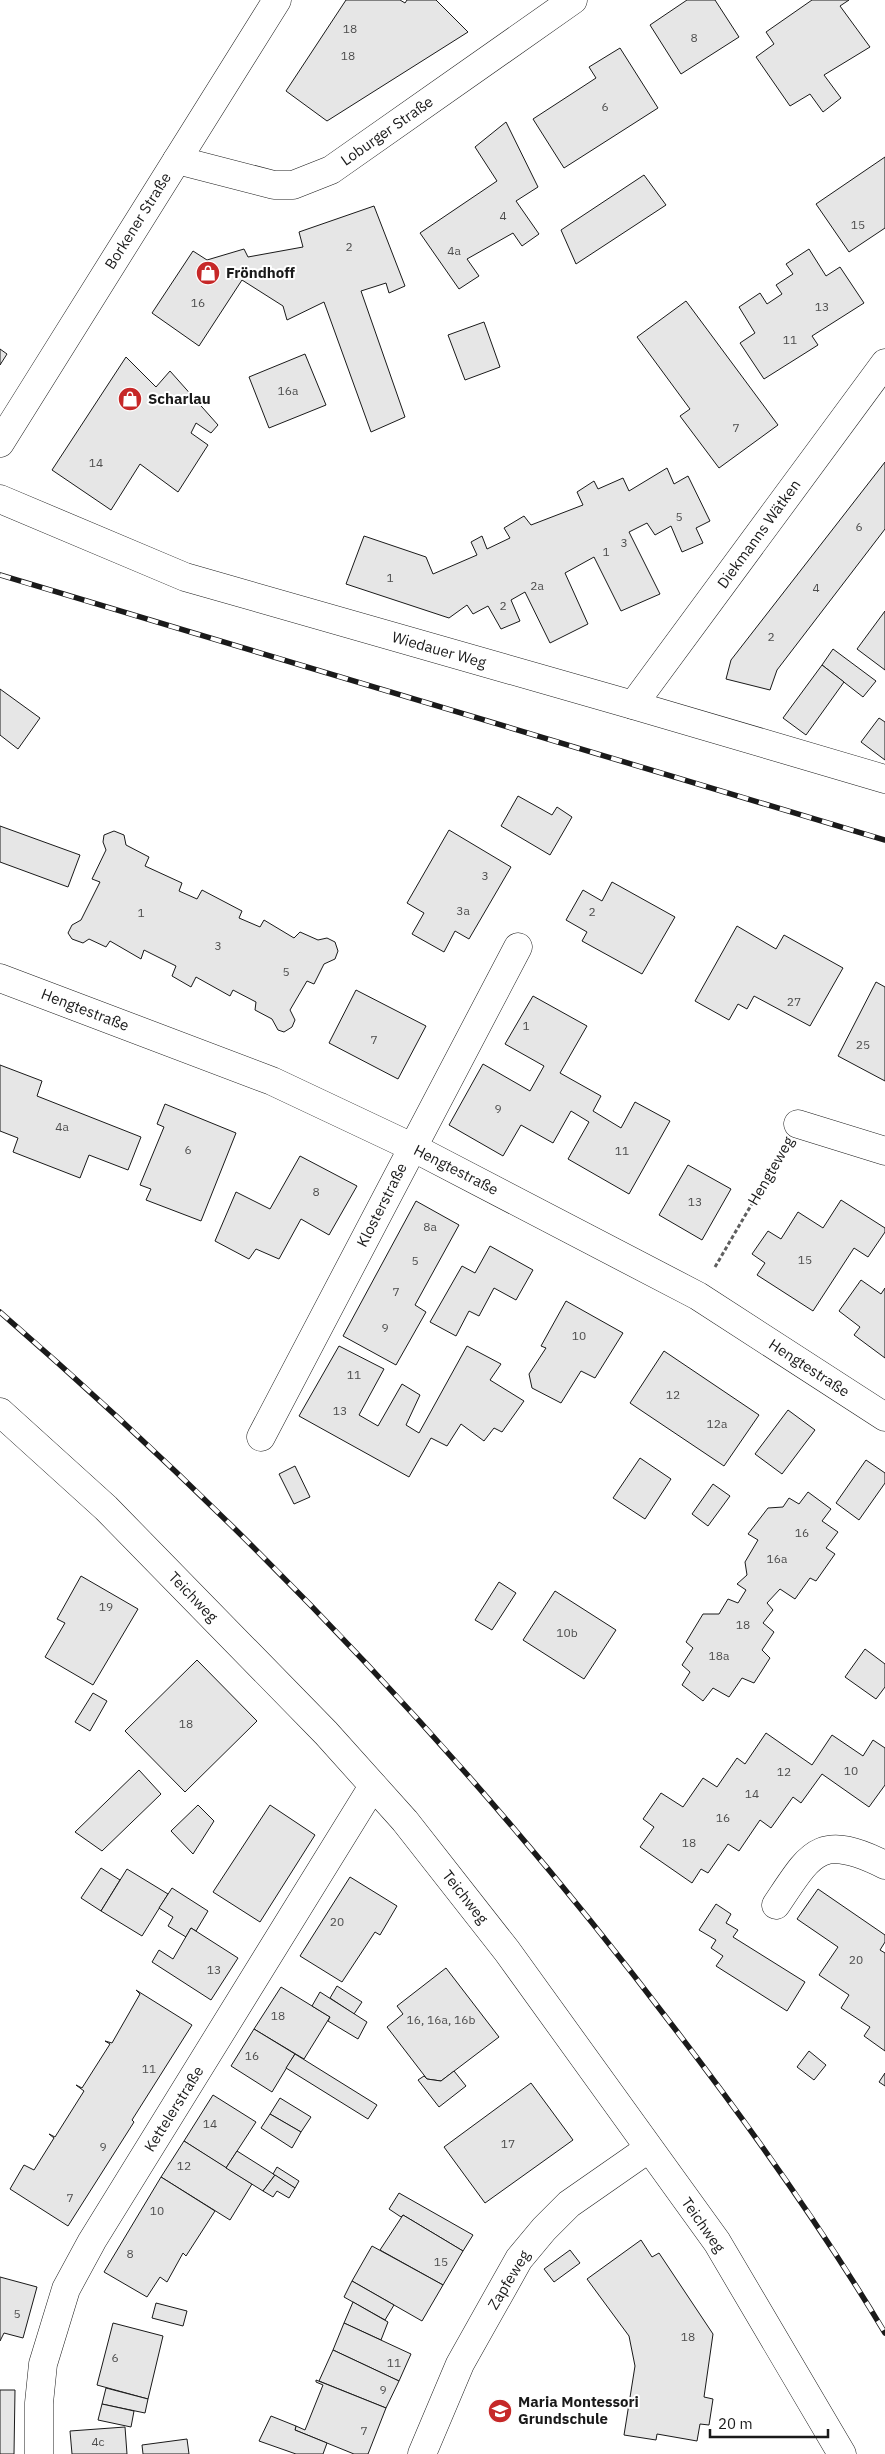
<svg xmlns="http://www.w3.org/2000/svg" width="885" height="2454" viewBox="0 0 885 2454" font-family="'IBM Plex Sans',sans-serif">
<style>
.building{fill:#e6e6e6;stroke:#1a1a1a}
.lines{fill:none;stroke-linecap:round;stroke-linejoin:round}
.minor-casing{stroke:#1a1a1a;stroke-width:29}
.tertiary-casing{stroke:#1a1a1a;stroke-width:29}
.path{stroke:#5f5f5f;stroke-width:3;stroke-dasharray:4 2.5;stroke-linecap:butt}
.minor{stroke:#fff;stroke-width:28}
.tertiary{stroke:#fff;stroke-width:28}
.rail-casing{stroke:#1a1a1a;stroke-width:5.5}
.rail{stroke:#fff;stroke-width:4;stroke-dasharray:11;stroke-linecap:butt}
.labels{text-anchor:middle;stroke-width:4;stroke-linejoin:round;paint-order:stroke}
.number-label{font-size:12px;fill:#4d4d4d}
.street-label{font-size:15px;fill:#1a1a1a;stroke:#fff}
.poi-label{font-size:15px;font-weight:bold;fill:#1a1a1a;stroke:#fff;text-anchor:start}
</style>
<rect width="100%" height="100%" fill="#fff"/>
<g class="building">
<path d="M346,0H400L405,3L407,0H436L468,32L327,121L286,91Z"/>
<path d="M687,0H715L739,37L681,74L650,25Z"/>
<path d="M812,0H849L840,6L870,47L824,75L841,98L823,112L810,94L790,106L756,57L774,44L766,32Z"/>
<path d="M620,48L658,108L564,168L533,119L596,78L589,67Z"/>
<path d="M506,122L538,187L516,201L539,234L522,246L513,233L467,259L479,276L459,289L420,233L497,181L475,147Z"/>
<path d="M885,157V228L849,252L816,204Z"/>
<path d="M644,175L666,205L576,264L561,230Z"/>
<path d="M374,206L405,286L389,293L386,283L361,291L405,417L371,432L324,302L287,320L283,306L242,280L199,346L152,313L193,251L207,260L244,249L248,257L303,247L299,232Z"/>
<path d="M809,249L826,276L840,267L864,303L812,336L818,345L764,379L740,343L755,333L739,307L760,293L767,304L782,294L776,285L793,274L786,264Z"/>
<path d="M686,301L778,425L719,468L680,416L690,409L637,337Z"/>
<path d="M484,322L500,367L465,380L448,335Z"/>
<path d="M0,349L7,354L0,365Z"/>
<path d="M305,354L326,405L269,428L249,377Z"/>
<path d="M126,357L156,387L170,371L218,425L211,433L196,423L191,433L208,445L178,492L140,464L111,510L52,470Z"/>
<path d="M885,462V529L777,670L770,690L726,679L731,660Z"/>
<path d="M667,468L674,484L688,476L710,521L696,528L703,543L682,552L671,526L655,535L647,523L629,532L660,594L621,611L594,557L565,573L588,624L550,643L525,592L511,600L520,621L501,629L488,606L473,614L467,605L449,618L346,584L364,536L426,557L433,574L477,555L471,542L482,536L487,549L510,538L504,528L524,516L531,525L583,505L577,492L594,481L598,489L623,478L629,491Z"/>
<path d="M885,611V670L857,649Z"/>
<path d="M833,649L876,681L863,697L822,665Z"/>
<path d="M822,665L844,682L806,735L783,718Z"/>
<path d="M0,689L40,718L18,749L0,735Z"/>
<path d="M879,718L885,722V760L861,742Z"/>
<path d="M518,796L552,815L557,807L572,817L550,855L501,826Z"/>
<path d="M0,826L80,855L68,887L0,862Z"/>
<path d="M449,830L511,867L469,939L455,931L444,952L412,934L424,913L407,903Z"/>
<path d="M114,831L124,835L126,845L149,857L145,866L182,883L179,891L197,899L202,890L242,911L239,918L260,927L264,920L294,938L300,932L318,940L327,938L335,942L338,951L335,959L324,964L314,984L307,981L290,1010L295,1020L292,1027L284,1032L278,1030L272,1019L255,1010L256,1002L233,990L230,996L196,977L191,987L172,976L176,966L144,950L141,959L110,941L106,947L89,939L83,943L72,939L68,933L72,925L81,920L100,882L92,879L106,850L103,842L104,835Z"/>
<path d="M612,882L675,917L642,974L582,941L587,932L566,920L583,890L602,901Z"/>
<path d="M737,926L776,949L784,935L843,968L810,1026L754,996L747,1009L738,1004L729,1020L695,1001Z"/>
<path d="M876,982L885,987V1081L838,1056Z"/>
<path d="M356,990L426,1026L398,1079L329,1043Z"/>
<path d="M533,996L587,1026L560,1073L601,1096L593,1111L621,1128L635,1102L670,1121L629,1194L568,1159L589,1122L571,1111L553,1143L521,1125L503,1156L449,1125L483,1064L530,1091L544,1066L505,1044Z"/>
<path d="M0,1065L42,1081L37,1096L141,1137L128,1170L89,1155L80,1178L13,1152L18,1138L0,1131Z"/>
<path d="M165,1104L236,1133L201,1221L146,1200L151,1189L140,1185L164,1127L157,1124Z"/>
<path d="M300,1156L357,1186L329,1235L301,1219L279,1259L256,1249L249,1259L215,1241L236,1192L270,1209Z"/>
<path d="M688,1165L731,1189L702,1240L659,1215Z"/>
<path d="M841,1200L885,1228V1232L868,1257L854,1248L813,1311L757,1275L765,1263L752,1254L768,1231L781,1239L798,1212L823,1228Z"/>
<path d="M416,1201L459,1225L415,1305L426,1312L396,1365L343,1336Z"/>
<path d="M490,1246L533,1270L516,1300L494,1288L479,1316L469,1311L456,1336L430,1322L462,1266L475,1273Z"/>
<path d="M861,1280L881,1294L885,1288V1358L854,1335L860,1327L839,1311Z"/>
<path d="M566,1301L623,1333L595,1378L581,1371L561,1403L532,1388L529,1374L546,1348L541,1346Z"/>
<path d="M339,1346L384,1369L359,1415L378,1426L402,1384L420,1395L406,1425L419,1433L467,1346L501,1364L490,1380L524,1401L502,1432L494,1428L484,1441L461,1424L447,1446L431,1438L409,1477L299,1416Z"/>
<path d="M664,1351L759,1415L724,1466L630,1403Z"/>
<path d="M788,1410L815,1430L782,1474L755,1454Z"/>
<path d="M640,1458L671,1479L645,1519L613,1498Z"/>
<path d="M866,1460L885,1473V1483L859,1520L836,1503Z"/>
<path d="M295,1466L310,1497L294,1504L279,1474Z"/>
<path d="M713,1484L730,1496L708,1526L692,1514Z"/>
<path d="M808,1492L831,1509L822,1521L838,1532L826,1548L835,1554L816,1581L810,1578L795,1599L780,1589L767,1603L773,1610L763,1623L774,1632L762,1650L770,1658L754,1683L742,1678L729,1697L713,1688L703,1701L682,1685L690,1672L682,1665L693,1648L686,1642L703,1614H719L728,1599L738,1603L746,1590L737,1584L747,1575L745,1562L758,1540L748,1534L768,1508L783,1507L789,1498L799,1504Z"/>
<path d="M81,1576L138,1609L93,1685L45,1657L65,1623L57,1619Z"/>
<path d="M499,1582L516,1593L492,1630L475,1620Z"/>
<path d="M555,1591L616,1630L584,1679L523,1640Z"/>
<path d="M865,1649L885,1664V1687L876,1699L845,1677Z"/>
<path d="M197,1660L257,1721L185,1792L125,1731Z"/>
<path d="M93,1693L107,1701L90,1731L75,1722Z"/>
<path d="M766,1733L812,1765L832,1735L863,1756L873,1740L885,1748V1785L869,1807L822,1774L801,1803L793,1797L771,1828L760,1820L739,1851L728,1844L708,1873L701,1869L692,1883L640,1847L654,1827L643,1819L661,1793L683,1807L703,1778L717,1787L737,1758L745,1764Z"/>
<path d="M139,1770L161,1794L102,1851L75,1832Z"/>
<path d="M198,1805L214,1821L193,1854L171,1831Z"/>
<path d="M270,1805L315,1835L260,1922L213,1892Z"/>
<path d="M101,1868L120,1880L101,1911L81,1898Z"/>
<path d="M127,1869L168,1894L142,1936L101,1911Z"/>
<path d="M350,1877L397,1906L380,1935L375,1932L342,1982L300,1956Z"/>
<path d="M172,1888L208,1911L196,1931L191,1928L186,1937L168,1926L173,1917L159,1908Z"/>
<path d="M818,1889L885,1935V1942L880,1950L885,1953V2051L864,2036L870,2027L841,2008L849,1995L819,1975L838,1947L797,1919Z"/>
<path d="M716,1904L731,1914L726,1923L738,1930L733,1937L805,1982L787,2011L716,1966L723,1956L711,1948L716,1940L699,1930Z"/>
<path d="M191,1928L238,1958L211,2000L152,1962L159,1950L173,1959Z"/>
<path d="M446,1968L499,2037L441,2081L427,2079L387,2027L403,2014L397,2006Z"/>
<path d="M337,1986L362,2002L354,2014L330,1998Z"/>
<path d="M281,1987L330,2017L304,2059L254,2029Z"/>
<path d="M136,1990L192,2025L132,2120L134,2122L68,2226L10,2189L24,2165L34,2170L54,2138L49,2134L55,2137L84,2091L76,2085L82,2088L110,2044L105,2041L112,2043L140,1994Z"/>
<path d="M320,1992L367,2022L358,2039L328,2021L330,2017L312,2006Z"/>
<path d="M254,2029L295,2054L272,2092L231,2066Z"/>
<path d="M809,2051L826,2065L814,2080L797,2067Z"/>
<path d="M295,2054L377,2105L368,2119L286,2068Z"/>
<path d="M454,2071L466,2086L439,2107L418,2080L424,2076L427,2079L441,2081Z"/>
<path d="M885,2073V2086L879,2082Z"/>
<path d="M531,2083L573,2140L485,2203L444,2147Z"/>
<path d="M213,2095L256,2122L226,2168L184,2141Z"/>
<path d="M280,2098L311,2117L301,2132L270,2114Z"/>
<path d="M270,2114L301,2132L292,2148L261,2128Z"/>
<path d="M184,2141L252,2184L230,2220L161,2177Z"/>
<path d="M237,2151L275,2175L263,2191L226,2168Z"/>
<path d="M277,2167L299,2181L295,2188L273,2174Z"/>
<path d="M275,2175L295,2188L289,2198L277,2191L273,2197L263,2191Z"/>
<path d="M161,2177L215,2211L186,2256L183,2253L167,2282L160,2277L147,2297L104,2272Z"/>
<path d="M399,2193L473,2235L463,2251L403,2215L401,2217L389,2209Z"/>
<path d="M403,2215L463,2251L443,2285L380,2250Z"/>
<path d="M641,2240L652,2257L659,2253L713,2334L704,2397L713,2399L709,2425L700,2424L697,2441L657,2434L656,2440L624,2435L635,2366L629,2336L587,2279Z"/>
<path d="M372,2246L443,2285L422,2321L352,2281Z"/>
<path d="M570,2250L580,2263L554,2282L544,2269Z"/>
<path d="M0,2277L37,2287L23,2338L4,2333L0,2341Z"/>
<path d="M352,2281L394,2305L385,2320L344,2297Z"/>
<path d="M353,2302L388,2322L381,2340L344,2323Z"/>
<path d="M156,2303L187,2311L183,2326L152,2318Z"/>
<path d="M113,2323L163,2336L148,2399L97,2385Z"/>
<path d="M344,2323L411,2354L399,2381L333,2350Z"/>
<path d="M333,2350L399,2381L386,2408L319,2381Z"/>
<path d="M316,2380L386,2408L368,2454H354L295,2430L296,2426L305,2430L323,2385L316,2382Z"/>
<path d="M106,2388L148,2399L145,2413L102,2404Z"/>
<path d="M0,2390H15L14,2454H0Z"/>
<path d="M102,2404L134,2411L131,2427L98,2420Z"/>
<path d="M271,2416L296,2426L295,2430L327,2443L323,2454H296L259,2441Z"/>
<path d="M125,2427L127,2454H72L70,2431Z"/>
<path d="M187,2439L189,2454H143L142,2445Z"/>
</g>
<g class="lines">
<g class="minor-casing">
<g id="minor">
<path d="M177,160L274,185H293L331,170L573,0"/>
<path d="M0,499L185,577L633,705L885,779"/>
<path d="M633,705L885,363"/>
<path d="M0,978L272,1081L412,1147L698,1296L885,1417"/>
<path d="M798,1124L885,1151"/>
<path d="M0,1412L106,1508L326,1733L405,1821L507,1951L717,2242L842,2454"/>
<path d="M261,1437L518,947"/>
<path d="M776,1905C811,1853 819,1832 885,1865"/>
<path d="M39,2454V2403L43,2364L66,2289L92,2241L373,1786"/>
<path d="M422,2454L460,2364L519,2259L544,2229L569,2204L648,2149"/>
</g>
</g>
<g class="tertiary-casing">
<path id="tertiary" d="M0,443L277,0"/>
</g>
<path class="path" d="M715,1267L781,1154"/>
<use href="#minor" class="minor"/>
<use href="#tertiary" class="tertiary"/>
<g class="rail-casing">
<g id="rail">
<path d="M0,575L885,840"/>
<path d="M0,1312C248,1527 474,1764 672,2025C748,2124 821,2226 885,2333"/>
</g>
</g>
<use href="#rail" class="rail"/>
</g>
<defs>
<g id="shop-disc" transform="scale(1.25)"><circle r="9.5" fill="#c62828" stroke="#fff"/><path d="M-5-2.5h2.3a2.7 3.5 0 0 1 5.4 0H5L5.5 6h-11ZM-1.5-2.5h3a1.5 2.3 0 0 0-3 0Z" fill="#fff"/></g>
<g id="school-disc" transform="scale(1.25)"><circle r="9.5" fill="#c62828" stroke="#fff"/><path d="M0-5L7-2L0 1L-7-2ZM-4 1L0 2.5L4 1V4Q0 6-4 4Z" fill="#fff"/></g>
</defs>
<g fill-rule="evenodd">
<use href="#shop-disc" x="208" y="273"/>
<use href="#shop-disc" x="130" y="399"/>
<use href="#school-disc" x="500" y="2411"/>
</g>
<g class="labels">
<g class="number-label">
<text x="350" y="33">18</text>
<text x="694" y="42">8</text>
<text x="348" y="60">18</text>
<text x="605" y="111">6</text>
<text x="503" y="220">4</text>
<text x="858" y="229">15</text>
<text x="349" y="251">2</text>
<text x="454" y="255">4a</text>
<text x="198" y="307">16</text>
<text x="822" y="311">13</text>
<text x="790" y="344">11</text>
<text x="288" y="395">16a</text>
<text x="736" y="432">7</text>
<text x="96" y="467">14</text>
<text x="679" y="521">5</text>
<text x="859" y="531">6</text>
<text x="624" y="547">3</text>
<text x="606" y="556">1</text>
<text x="390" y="582">1</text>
<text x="537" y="590">2a</text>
<text x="816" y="592">4</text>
<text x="503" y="610">2</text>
<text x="771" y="641">2</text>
<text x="485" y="880">3</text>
<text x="463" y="915">3a</text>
<text x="592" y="916">2</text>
<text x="141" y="917">1</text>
<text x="218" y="950">3</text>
<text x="286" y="976">5</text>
<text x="794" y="1006">27</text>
<text x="526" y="1030">1</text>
<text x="374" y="1044">7</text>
<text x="863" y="1049">25</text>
<text x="498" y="1113">9</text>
<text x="62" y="1131">4a</text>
<text x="188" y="1154">6</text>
<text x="622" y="1155">11</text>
<text x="316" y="1196">8</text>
<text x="695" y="1206">13</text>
<text x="430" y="1231">8a</text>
<text x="805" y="1264">15</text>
<text x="415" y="1265">5</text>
<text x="396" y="1296">7</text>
<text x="385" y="1332">9</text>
<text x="579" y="1340">10</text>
<text x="354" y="1379">11</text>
<text x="673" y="1399">12</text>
<text x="340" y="1415">13</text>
<text x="717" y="1428">12a</text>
<text x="802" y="1537">16</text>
<text x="777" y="1563">16a</text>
<text x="106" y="1611">19</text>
<text x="743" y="1629">18</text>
<text x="567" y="1637">10b</text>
<text x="719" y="1660">18a</text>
<text x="186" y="1728">18</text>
<text x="851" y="1775">10</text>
<text x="784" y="1776">12</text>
<text x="752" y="1798">14</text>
<text x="723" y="1822">16</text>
<text x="689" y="1847">18</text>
<text x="337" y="1926">20</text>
<text x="856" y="1964">20</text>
<text x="214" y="1974">13</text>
<text x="278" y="2020">18</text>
<text x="441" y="2024">16, 16a, 16b</text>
<text x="252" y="2060">16</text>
<text x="149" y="2073">11</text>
<text x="210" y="2128">14</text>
<text x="508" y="2148">17</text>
<text x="103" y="2151">9</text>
<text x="184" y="2170">12</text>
<text x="70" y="2202">7</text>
<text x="157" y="2215">10</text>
<text x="130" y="2258">8</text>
<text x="441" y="2266">15</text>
<text x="17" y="2318">5</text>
<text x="688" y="2341">18</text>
<text x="115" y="2362">6</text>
<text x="394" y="2367">11</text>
<text x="383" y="2394">9</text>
<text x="364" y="2435">7</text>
<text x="98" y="2446">4c</text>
</g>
<g class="street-label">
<text transform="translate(387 131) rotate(-35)" y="5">Loburger Straße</text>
<text transform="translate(138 221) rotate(-58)" y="5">Borkener Straße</text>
<text transform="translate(759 534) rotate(-54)" y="5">Diekmanns Wätken</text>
<text transform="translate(439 650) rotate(16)" y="5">Wiedauer Weg</text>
<text transform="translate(85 1010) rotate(21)" y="5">Hengtestraße</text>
<text transform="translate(456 1170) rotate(27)" y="5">Hengtestraße</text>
<text transform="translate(771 1171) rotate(-60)" y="5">Hengteweg</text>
<text transform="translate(382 1205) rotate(-63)" y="5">Klosterstraße</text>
<text transform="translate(809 1368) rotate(33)" y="5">Hengtestraße</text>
<text transform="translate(193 1597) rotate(46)" y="5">Teichweg</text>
<text transform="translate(465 1897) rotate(52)" y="5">Teichweg</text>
<text transform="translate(174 2109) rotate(-58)" y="5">Kettelerstraße</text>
<text transform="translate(703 2225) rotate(55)" y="5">Teichweg</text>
<text transform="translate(509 2280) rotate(-59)" y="5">Zapfeweg</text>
</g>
<g class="poi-label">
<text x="226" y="278">Fröndhoff</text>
<text x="148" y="404">Scharlau</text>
<text x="518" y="2407">Maria Montessori<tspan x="518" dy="17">Grundschule</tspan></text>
</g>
</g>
<path d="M710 2429v8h118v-8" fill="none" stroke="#1a1a1a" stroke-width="2.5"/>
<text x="718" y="2429" font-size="15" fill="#1a1a1a" stroke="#ffffff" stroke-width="4" paint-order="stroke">20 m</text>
</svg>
